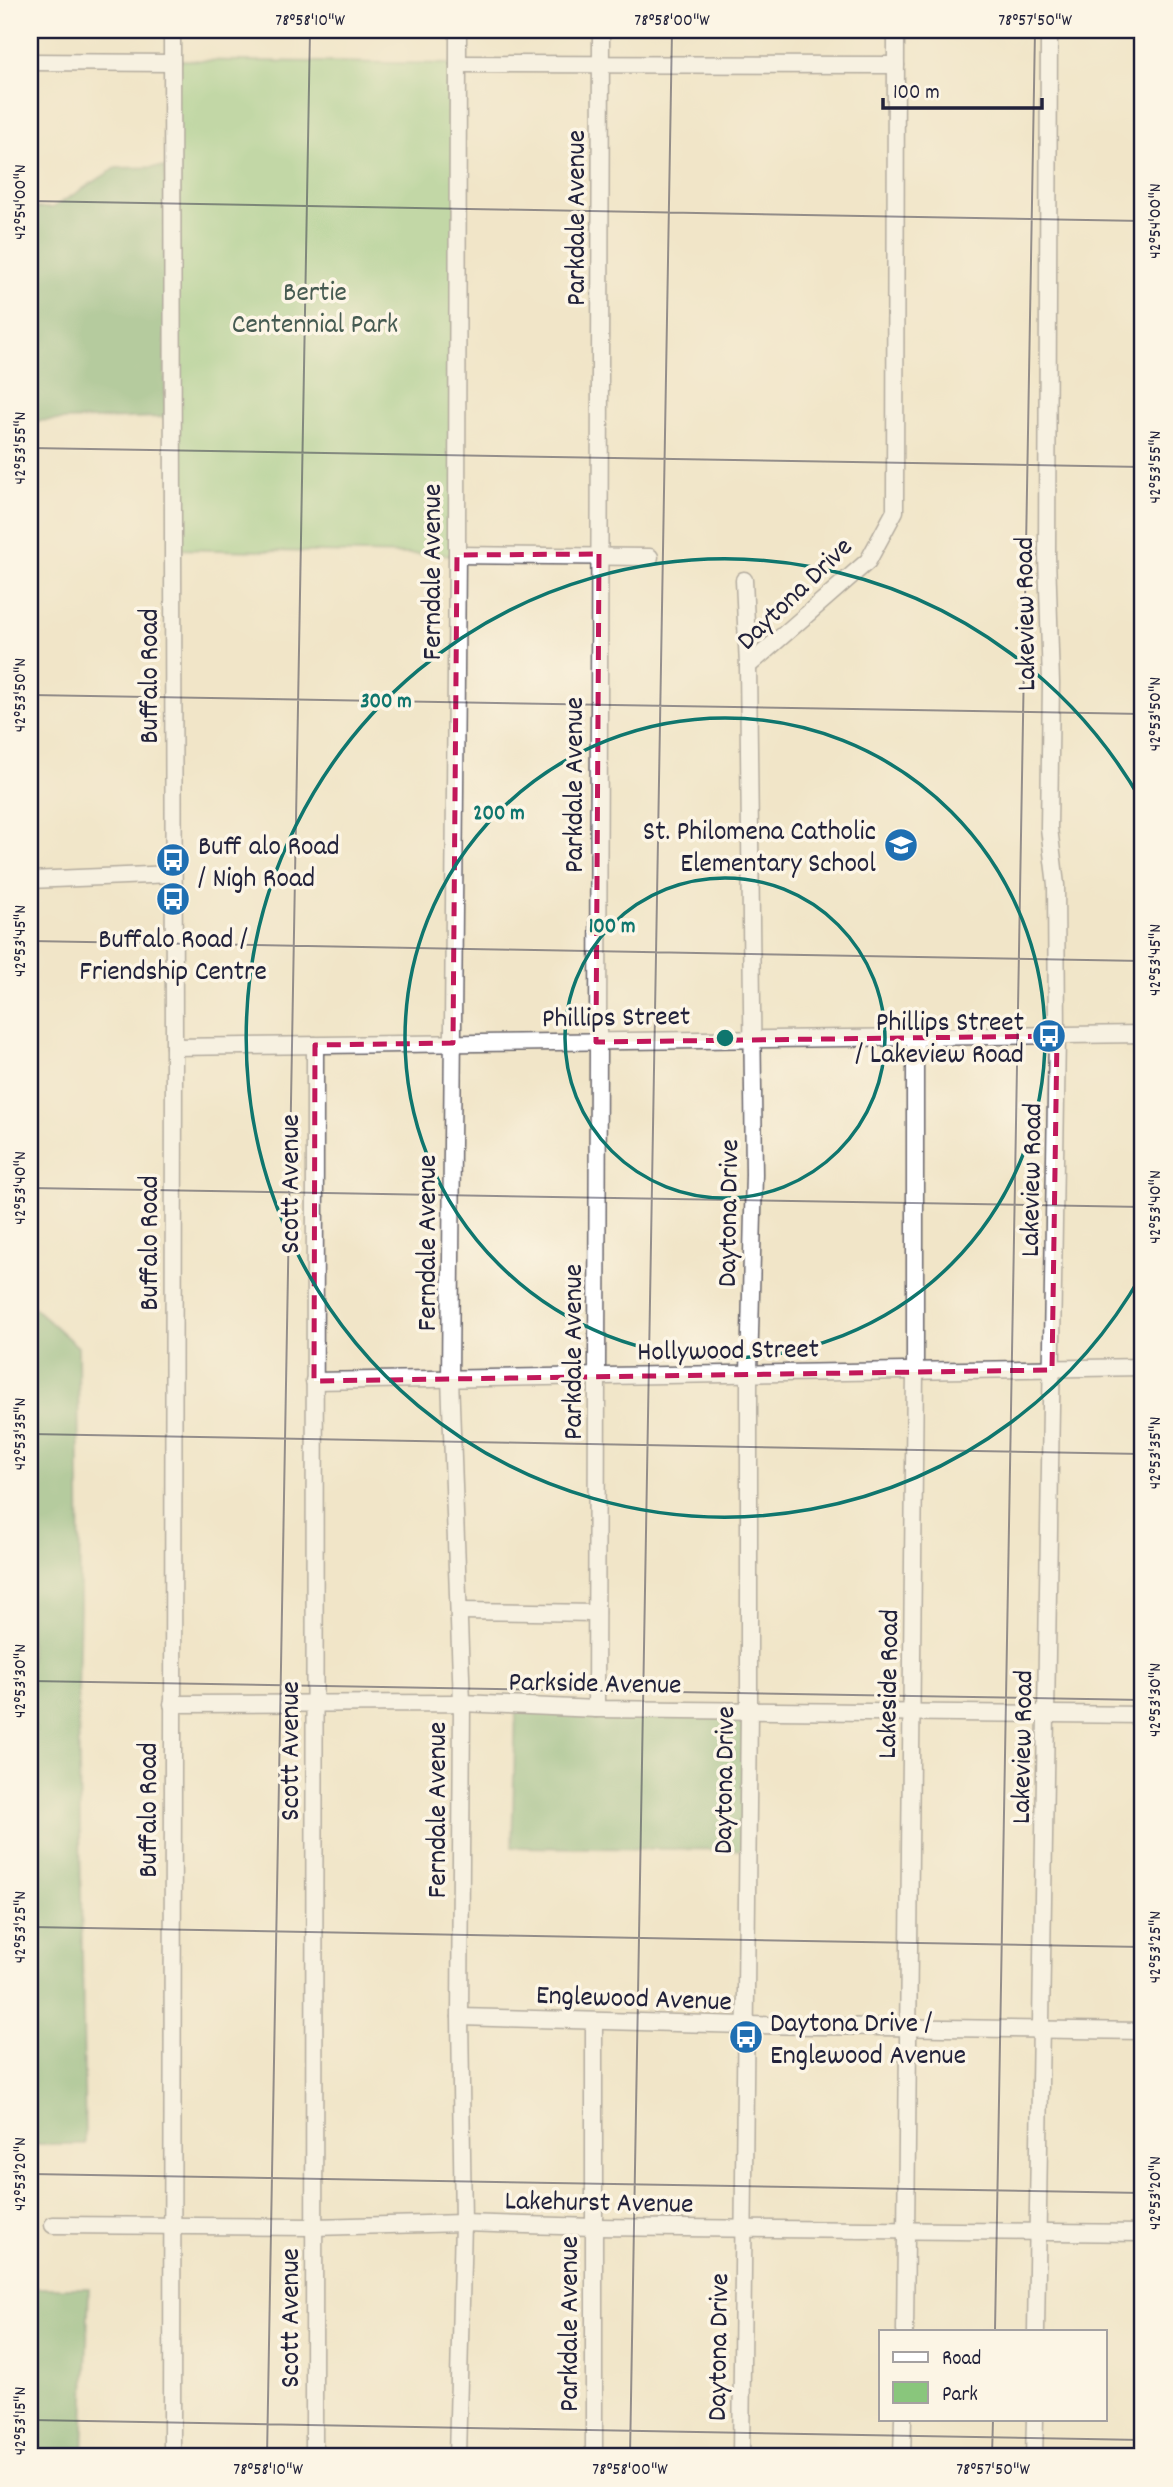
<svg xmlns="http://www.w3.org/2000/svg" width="1173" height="2487" viewBox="0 0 1173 2487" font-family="Dekko,sans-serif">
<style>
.green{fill:#89c67c;stroke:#56745c;stroke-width:2}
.forest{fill:#6eab6c;stroke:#486654;stroke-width:2}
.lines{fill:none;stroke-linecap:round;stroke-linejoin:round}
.minor-casing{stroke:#6a666c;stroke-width:19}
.minor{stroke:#fff;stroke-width:16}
.marked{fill:none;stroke:#c2185b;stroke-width:5;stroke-dasharray:14 9;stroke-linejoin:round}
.ticks{fill:none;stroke:#22223b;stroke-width:2;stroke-opacity:0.45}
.ring{fill:none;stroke:#0f766e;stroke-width:3.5}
.labels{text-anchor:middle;stroke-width:7;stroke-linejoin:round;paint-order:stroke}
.street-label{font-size:28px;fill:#22223b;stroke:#fcf5e5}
.park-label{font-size:28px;fill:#465b52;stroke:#fcf5e5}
.poi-label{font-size:28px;fill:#22223b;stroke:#fcf5e5;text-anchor:end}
.centre{fill:#0f766e;stroke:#fcf5e5;stroke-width:3.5}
.ring-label{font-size:21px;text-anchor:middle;font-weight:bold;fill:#0f766e;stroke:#fcf5e5;stroke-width:7;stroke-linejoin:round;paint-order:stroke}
.neatline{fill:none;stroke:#22223b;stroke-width:2.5}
.ticks-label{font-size:18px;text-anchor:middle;fill:#22223b}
</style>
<rect width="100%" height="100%" fill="#fcf5e5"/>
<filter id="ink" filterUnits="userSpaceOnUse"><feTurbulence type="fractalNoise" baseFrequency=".0143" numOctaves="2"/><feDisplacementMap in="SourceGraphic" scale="14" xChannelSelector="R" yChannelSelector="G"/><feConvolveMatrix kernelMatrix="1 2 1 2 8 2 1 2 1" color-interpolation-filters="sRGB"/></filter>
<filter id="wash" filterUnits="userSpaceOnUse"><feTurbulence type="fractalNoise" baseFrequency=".00686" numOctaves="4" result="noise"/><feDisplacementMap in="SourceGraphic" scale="28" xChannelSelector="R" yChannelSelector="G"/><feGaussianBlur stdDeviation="1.57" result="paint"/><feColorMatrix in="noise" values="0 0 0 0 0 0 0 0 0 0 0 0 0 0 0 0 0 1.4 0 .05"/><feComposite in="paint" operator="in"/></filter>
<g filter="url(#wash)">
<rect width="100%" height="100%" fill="#f1e5c8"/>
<path class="green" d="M174,60L458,64L456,555L172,549Z"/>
<g class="forest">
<path d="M165,167V417L30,421V208H52L116,168Z"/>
<path d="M30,1304L78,1347L80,1600L78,1698L85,2144H30Z"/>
<path d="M516,1705L749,1711L748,1850L512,1847Z"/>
<path d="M30,2288H89L83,2457H30Z"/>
</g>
</g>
<g filter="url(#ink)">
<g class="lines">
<g class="minor-casing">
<g id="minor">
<path d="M30,62L172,63"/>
<path d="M458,64L896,65"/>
<path d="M457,555L650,557"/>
<path d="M748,666L868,561L895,511L896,30"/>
<path d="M30,880L173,874"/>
<path d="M174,1047L1143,1034"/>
<path d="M314,1381L1143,1367"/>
<path d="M459,1611L596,1613"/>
<path d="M172,1704L462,1703L596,1709L1143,1715"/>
<path d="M596,1709L601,30"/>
<path d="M460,2017L746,2025L1143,2031"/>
<path d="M53,2225L314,2227L463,2223L594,2227L1143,2233"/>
<path d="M905,2331L915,1371V1038"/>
<path d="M1036,2331L1057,1036L1056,885L1049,828L1051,683L1047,556L1049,30"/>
<path d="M172,2457L174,1047L172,30"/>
<path d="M314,2457L315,1045"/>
<path d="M457,2457L463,2223L460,2017L462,1703L450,1378L457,555L458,30"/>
<path d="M594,2457V2022"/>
<path d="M741,2457L749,1711V1373L754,1174L748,666L744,580"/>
<path d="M902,2457L903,2419"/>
<path d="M1034,2457L1035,2419"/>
</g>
</g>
<use href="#minor" class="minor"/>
</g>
</g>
<path d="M0 0H1173V2487H0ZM599,554L596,1042L1057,1036L1052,1370L314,1381L315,1045L453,1043L457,555Z" fill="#f1e5c8" fill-opacity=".55" fill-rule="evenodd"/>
<path class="marked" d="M599,554L596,1042L1057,1036L1052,1370L314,1381L315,1045L453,1043L457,555Z"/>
<path class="ticks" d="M30,201L1143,221M30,448L1143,467M30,695L1143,714M30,941L1143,961M30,1188L1143,1207M30,1434L1143,1454M30,1681L1143,1700M30,1927L1143,1947M30,2174L1143,2193M995,2331L1035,30M30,2420L1143,2440M267,2457L310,30M630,2457L672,30M992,2457L993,2419"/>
<g class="ring">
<circle cx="725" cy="1038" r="160"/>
<circle cx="725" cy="1038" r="320"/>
<path d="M1142 1274A479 479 0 1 1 1142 802"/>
</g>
<defs>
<g id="school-disc" transform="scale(1.75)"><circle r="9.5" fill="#1f6fb2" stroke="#fcf5e5"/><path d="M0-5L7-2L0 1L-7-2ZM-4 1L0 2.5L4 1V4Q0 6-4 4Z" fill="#fff"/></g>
<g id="bus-disc" transform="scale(1.75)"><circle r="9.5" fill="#1f6fb2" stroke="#fcf5e5"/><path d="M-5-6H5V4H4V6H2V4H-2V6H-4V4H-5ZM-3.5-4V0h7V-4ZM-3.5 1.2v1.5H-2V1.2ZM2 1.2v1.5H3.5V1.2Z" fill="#fff"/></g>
</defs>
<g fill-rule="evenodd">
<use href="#school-disc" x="901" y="845"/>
<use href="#bus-disc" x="173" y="860"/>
<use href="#bus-disc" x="173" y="899"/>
<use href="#bus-disc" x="1049" y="1036"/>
<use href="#bus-disc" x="746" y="2037"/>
</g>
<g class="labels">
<g class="street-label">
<text transform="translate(574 218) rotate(-90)" y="10">Parkdale Avenue</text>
<text transform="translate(430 572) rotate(-90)" y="10">Ferndale Avenue</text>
<text transform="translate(793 592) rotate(-44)" y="10">Daytona Drive</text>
<text transform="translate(1023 614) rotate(-91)" y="10">Lakeview Road</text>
<text transform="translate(147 676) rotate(-90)" y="10">Buffalo Road</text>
<text transform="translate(572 785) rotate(-90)" y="10">Parkdale Avenue</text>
<text transform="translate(616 1015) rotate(-1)" y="10">Phillips Street</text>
<text transform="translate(1029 1180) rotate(-89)" y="10">Lakeview Road</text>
<text transform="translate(288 1184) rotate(-90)" y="10">Scott Avenue</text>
<text transform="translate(726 1213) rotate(-89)" y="10">Daytona Drive</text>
<text transform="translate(147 1243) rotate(-90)" y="10">Buffalo Road</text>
<text transform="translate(425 1243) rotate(-90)" y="10">Ferndale Avenue</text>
<text transform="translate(728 1348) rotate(-1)" y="10">Hollywood Street</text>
<text transform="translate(571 1352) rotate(-90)" y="10">Parkdale Avenue</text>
<text transform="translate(595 1681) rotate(1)" y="10">Parkside Avenue</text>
<text transform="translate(886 1684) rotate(-89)" y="10">Lakeside Road</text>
<text transform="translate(1020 1747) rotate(-89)" y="10">Lakeview Road</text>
<text transform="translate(288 1751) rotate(-90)" y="10">Scott Avenue</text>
<text transform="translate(722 1780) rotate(-89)" y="10">Daytona Drive</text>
<text transform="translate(146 1810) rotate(-90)" y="10">Buffalo Road</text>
<text transform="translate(435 1810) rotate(-90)" y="10">Ferndale Avenue</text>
<text transform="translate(634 1996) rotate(2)" y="10">Englewood Avenue</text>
<text transform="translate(599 2200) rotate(1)" y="10">Lakehurst Avenue</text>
<text transform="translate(288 2318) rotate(-90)" y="10">Scott Avenue</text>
<text transform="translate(567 2324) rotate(-90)" y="10">Parkdale Avenue</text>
<text transform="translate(716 2347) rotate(-89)" y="10">Daytona Drive</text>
</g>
<g class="park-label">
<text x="315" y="300">Bertie<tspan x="315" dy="32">Centennial Park</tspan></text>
</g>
<g class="poi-label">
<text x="876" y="839">St. Philomena Catholic<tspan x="876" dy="32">Elementary School</tspan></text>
<text x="198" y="854" text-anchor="start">Buff alo Road<tspan x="198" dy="32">/ Nigh Road</tspan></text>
<text x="173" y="947" text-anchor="middle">Buffalo Road /<tspan x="173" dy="32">Friendship Centre</tspan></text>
<text x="1024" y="1030">Phillips Street<tspan x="1024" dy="32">/ Lakeview Road</tspan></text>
<text x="770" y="2031" text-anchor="start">Daytona Drive /<tspan x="770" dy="32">Englewood Avenue</tspan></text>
</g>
</g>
<circle cx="725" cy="1038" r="10" class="centre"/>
<g class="ring-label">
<text x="386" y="707">300 m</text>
<text x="499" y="819">200 m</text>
<text x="612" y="932">100 m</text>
</g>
<rect width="1173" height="2487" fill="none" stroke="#fcf5e5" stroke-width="77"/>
<rect x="879" y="2330" width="228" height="91" fill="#fcf5e5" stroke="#a5a1a1" stroke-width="2"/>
<rect x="893" y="2352" width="35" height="10" fill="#ffffff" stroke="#a5a1a1" stroke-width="2"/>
<text x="942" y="2364" font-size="21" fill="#22223b">Road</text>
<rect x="893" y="2382" width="35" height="21" fill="#89c67c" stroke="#a5a1a1" stroke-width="2"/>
<text x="942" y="2400" font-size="21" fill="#22223b">Park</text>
<path d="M883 98v10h159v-10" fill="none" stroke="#22223b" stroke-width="3.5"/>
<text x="893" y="98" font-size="21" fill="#22223b" stroke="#fcf5e5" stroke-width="5" paint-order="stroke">100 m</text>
<rect x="38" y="38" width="1096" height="2410" class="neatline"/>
<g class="ticks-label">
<text x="310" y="25">78°58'10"W</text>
<text x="672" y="25">78°58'00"W</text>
<text x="1035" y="25">78°57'50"W</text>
<text transform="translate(19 202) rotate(-90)" y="6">42°54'00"N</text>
<text transform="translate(1154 221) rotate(-90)" y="6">42°54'00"N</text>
<text transform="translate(19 448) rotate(-90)" y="6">42°53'55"N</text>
<text transform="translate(1154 467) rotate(-90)" y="6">42°53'55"N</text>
<text transform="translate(19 695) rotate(-90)" y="6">42°53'50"N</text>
<text transform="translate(1154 714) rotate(-90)" y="6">42°53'50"N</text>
<text transform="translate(19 941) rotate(-90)" y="6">42°53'45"N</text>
<text transform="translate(1154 960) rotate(-90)" y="6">42°53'45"N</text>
<text transform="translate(19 1188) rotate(-90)" y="6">42°53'40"N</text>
<text transform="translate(1154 1207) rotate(-90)" y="6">42°53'40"N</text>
<text transform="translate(19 1434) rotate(-90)" y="6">42°53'35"N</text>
<text transform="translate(1154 1453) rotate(-90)" y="6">42°53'35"N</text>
<text transform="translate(19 1681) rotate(-90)" y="6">42°53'30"N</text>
<text transform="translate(1154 1700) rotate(-90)" y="6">42°53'30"N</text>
<text transform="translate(19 1927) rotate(-90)" y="6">42°53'25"N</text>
<text transform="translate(1154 1947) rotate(-90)" y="6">42°53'25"N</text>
<text transform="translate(19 2174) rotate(-90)" y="6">42°53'20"N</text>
<text transform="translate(1154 2193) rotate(-90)" y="6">42°53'20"N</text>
<text transform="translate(19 2421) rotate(-90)" y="6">42°53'15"N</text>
<text x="268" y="2474">78°58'10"W</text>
<text x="630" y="2474">78°58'00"W</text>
<text x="993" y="2474">78°57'50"W</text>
</g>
</svg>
